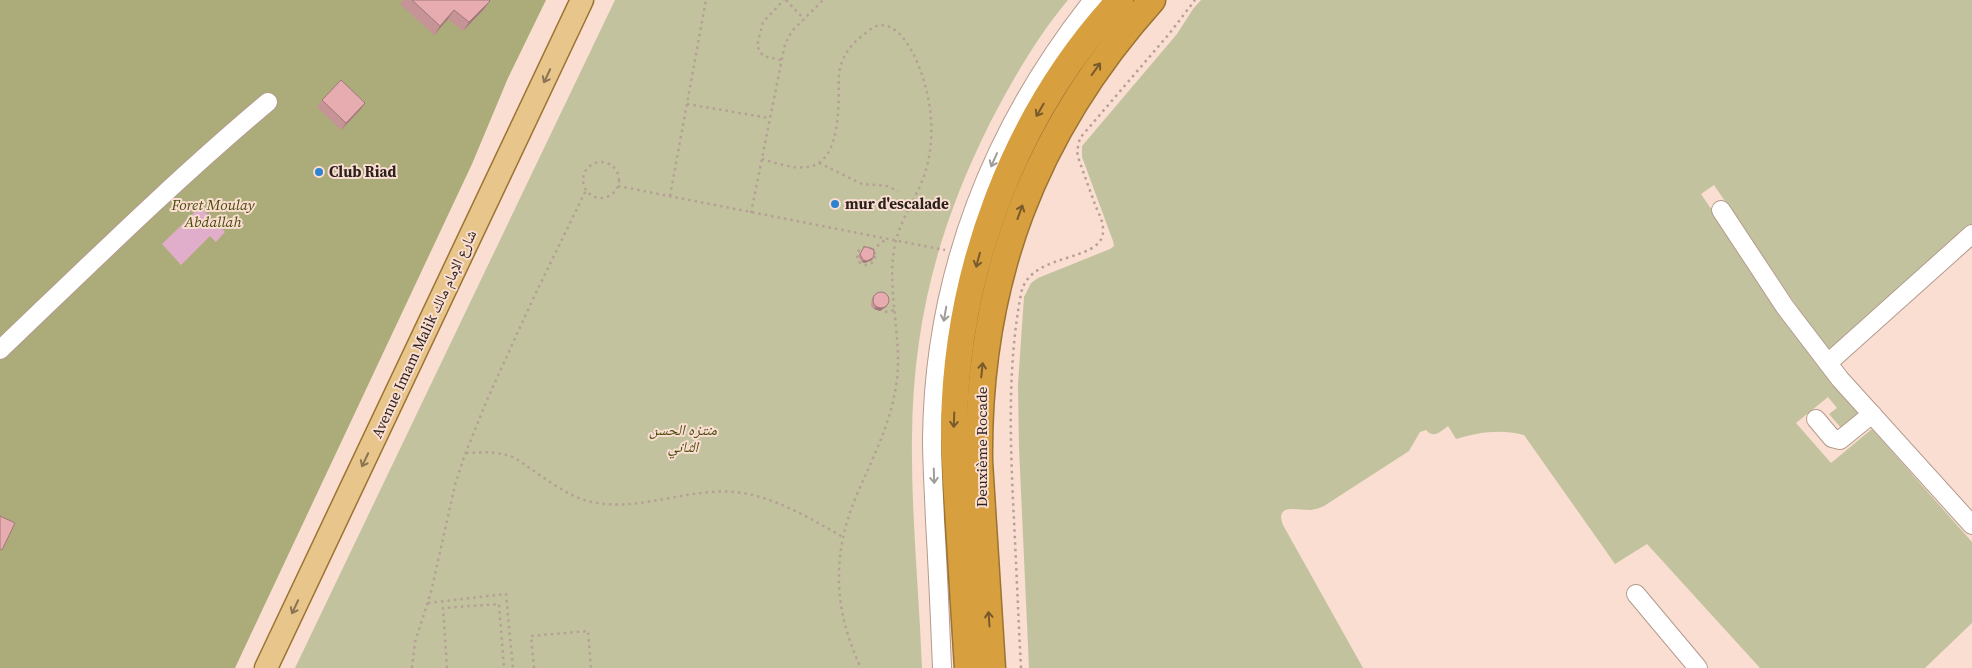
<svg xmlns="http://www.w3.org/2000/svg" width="1972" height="668" viewBox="0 0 1972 668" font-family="'Source Serif 4','Noto Naskh Arabic',serif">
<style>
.green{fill:#c2c39e}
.forest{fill:#abac79}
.water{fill:#e0aeca}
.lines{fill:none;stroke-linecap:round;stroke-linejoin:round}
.minor-casing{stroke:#b49a8e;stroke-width:20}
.major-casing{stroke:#9b7332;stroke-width:25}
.highway-casing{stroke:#9b7332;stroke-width:29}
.path{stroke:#b6a096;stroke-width:2.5;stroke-dasharray:2.5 4;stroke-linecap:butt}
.minor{stroke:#fff;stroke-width:18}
.major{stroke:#e7c58b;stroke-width:22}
.highway{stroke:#d79f3e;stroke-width:26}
.wall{fill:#c69496}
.shaded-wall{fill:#a1787a}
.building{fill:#e6acaf;stroke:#a1787a}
.oneway{stroke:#795a2c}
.oneway2{stroke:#8a7454}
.oneway3{stroke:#a09c99}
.poi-dot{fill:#2e83d1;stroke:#faded1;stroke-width:2}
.labels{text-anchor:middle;stroke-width:4;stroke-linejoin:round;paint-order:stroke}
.poi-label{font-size:15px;font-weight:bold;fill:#2c221d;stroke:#faded1;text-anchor:start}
.park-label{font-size:15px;font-style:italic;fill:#4d4c0f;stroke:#faded1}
.street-label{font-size:15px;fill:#2c221d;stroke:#faded1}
</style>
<rect width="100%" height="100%" fill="#faded1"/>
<g class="green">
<path d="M615,0H1068C1037,37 1013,79 991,121C939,224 913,321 912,437C911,514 919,591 922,668H295Z"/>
<path d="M1201,0H1972V225L1828,352L1714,185L1701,194C1752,270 1803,344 1860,415L1842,429L1829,414L1837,408L1828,397L1796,423L1831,463L1872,429L1972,542V623L1925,668H1760L1647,544L1615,564L1524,435C1500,429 1480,432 1456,439L1448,426C1440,432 1434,439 1426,430L1420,432L1409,451L1324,506C1320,508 1316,509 1311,510C1300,511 1274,502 1283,525L1363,668H1029L1019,448L1018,384L1024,297L1031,283L1038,278L1110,249L1114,246L1113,241L1082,157V146L1177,34L1193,9Z"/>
</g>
<path class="forest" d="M0,0H546L508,78L472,164L235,668H0Z"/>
<path class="water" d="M200,207L225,232L216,242L210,236L181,265L162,244Z"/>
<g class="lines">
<g class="minor-casing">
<g id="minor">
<path d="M1721,210L1785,307L1840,379L1972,525"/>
<path d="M0,350C88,266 174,181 268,102"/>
<path d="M1828,363L1972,234"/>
<path d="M1816,419L1832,438L1840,440L1872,414"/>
<path d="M1636,594L1698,668"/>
<path d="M942,668C940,619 938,570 935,521C934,493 932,465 932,438C934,275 992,127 1093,0"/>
</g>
</g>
<g class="major-casing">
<path id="major" d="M266,668L582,0"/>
</g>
<g class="highway-casing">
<g id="highway">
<path d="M968,668C965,620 962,573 959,525C957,492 954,460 954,427C956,272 1014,114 1120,0"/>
<path d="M992,668L979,461C977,282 1033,133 1152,0"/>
</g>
</g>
<g class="path">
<path d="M786,0L804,19"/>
<path d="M781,60L763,56L757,46L763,22L784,0"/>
<path d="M687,104L769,118"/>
<path d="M762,159C776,163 792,169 807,167C843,163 838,100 839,73C842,57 849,46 862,36C866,33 870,29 874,27C898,17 915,55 921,72C934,109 936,150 920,186C911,206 899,224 895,245C886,286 902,336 897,380C891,425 873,456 856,497C831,556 834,611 861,668"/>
<circle cx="601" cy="180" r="18"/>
<path d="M819,163L862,184L887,186L898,191"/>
<path d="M618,186L945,250"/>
<path d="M670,196L706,0"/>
<path d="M751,213L785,44L792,31L823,0"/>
<circle cx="866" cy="256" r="9"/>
<path d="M872,250L885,240"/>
<path d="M885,312L895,310"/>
<path d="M466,453C484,452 499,451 515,458C533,470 551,484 570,494C622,521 680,487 735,492C774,496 809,518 843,537"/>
<path d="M428,603L506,594L513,668"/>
<path d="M412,668L415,642L431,592L455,485L464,457L487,400L532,301L586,190"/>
<path d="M447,668L443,608L499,604L504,668"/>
<path d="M534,668L531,636L588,631L591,668"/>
<path d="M1021,668C1018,612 1016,557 1013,501C1010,432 1008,362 1021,294C1029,250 1106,264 1103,229C1103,221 1099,214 1096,207C1090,191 1084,174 1078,157L1077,151L1080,138L1169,34L1195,0"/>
</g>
<use href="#minor" class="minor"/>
<use href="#major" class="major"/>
<use href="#highway" class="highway"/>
</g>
<g class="wall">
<path d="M403,0H489L490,1L483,10L463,31L448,19L434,35L400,4Z"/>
<path d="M322,100L365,103L360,110L341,130L317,107Z"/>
<path d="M864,247L873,258L872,260L865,263L862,262L858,256Z"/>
<path d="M874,295L888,304L886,307L880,311L874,309L871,306L872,298Z"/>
</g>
<g class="shaded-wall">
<path d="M490,1L483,10L463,31L469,22Z"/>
<path d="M454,10L448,19L434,35L440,26Z"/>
<path d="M365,103L360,110L341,130L346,123Z"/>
<path d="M873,258L872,260L865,263L862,262L863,260Z"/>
<path d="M888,304L886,307L880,311L874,309L876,307Z"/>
</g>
<g class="building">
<path d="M412,0H489L490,1L469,22L454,10L440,26Z"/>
<path d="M341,80L365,103L346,123L322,100Z"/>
<path d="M864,247H867L874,250V254L873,258L867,261L863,260L860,254Z"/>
<circle cx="881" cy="300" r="8"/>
<path d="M0,516L15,523L2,550L0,549Z"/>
</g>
<defs><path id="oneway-shaft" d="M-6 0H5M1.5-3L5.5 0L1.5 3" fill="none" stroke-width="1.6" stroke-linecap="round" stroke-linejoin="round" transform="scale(1.25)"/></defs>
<g class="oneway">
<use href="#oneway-shaft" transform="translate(1096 69) rotate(-54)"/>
<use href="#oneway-shaft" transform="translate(1040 110) rotate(120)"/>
<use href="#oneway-shaft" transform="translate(1020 212) rotate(-70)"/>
<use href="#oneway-shaft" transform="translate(978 260) rotate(105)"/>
<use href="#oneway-shaft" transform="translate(982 370) rotate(-84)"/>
<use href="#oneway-shaft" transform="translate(954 420) rotate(92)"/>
<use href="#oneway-shaft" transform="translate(989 619) rotate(-94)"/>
</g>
<g class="oneway2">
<use href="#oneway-shaft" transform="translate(547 76) rotate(115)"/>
<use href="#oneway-shaft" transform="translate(365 460) rotate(115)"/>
<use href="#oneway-shaft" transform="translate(295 607) rotate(115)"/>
</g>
<g class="oneway3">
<use href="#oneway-shaft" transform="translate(994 160) rotate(114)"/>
<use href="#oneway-shaft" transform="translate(945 314) rotate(100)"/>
<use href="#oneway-shaft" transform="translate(934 476) rotate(88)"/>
</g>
<g class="poi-dot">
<circle cx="319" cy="172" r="5"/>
<circle cx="835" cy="204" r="5"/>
</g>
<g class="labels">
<g class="poi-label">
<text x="329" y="177">Club Riad</text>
<text x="845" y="209">mur d'escalade</text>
</g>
<g class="park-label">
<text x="213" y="210">Foret Moulay<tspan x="213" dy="17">Abdallah</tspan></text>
<text x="683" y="435">منتزه الحسن<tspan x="683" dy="17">الثاني</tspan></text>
</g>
<g class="street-label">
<text transform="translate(424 334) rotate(-65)" y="5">Avenue Imam Malik شارع الإمام مالك</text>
<text transform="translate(982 447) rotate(-90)" y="5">Deuxième Rocade</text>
</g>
</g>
</svg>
